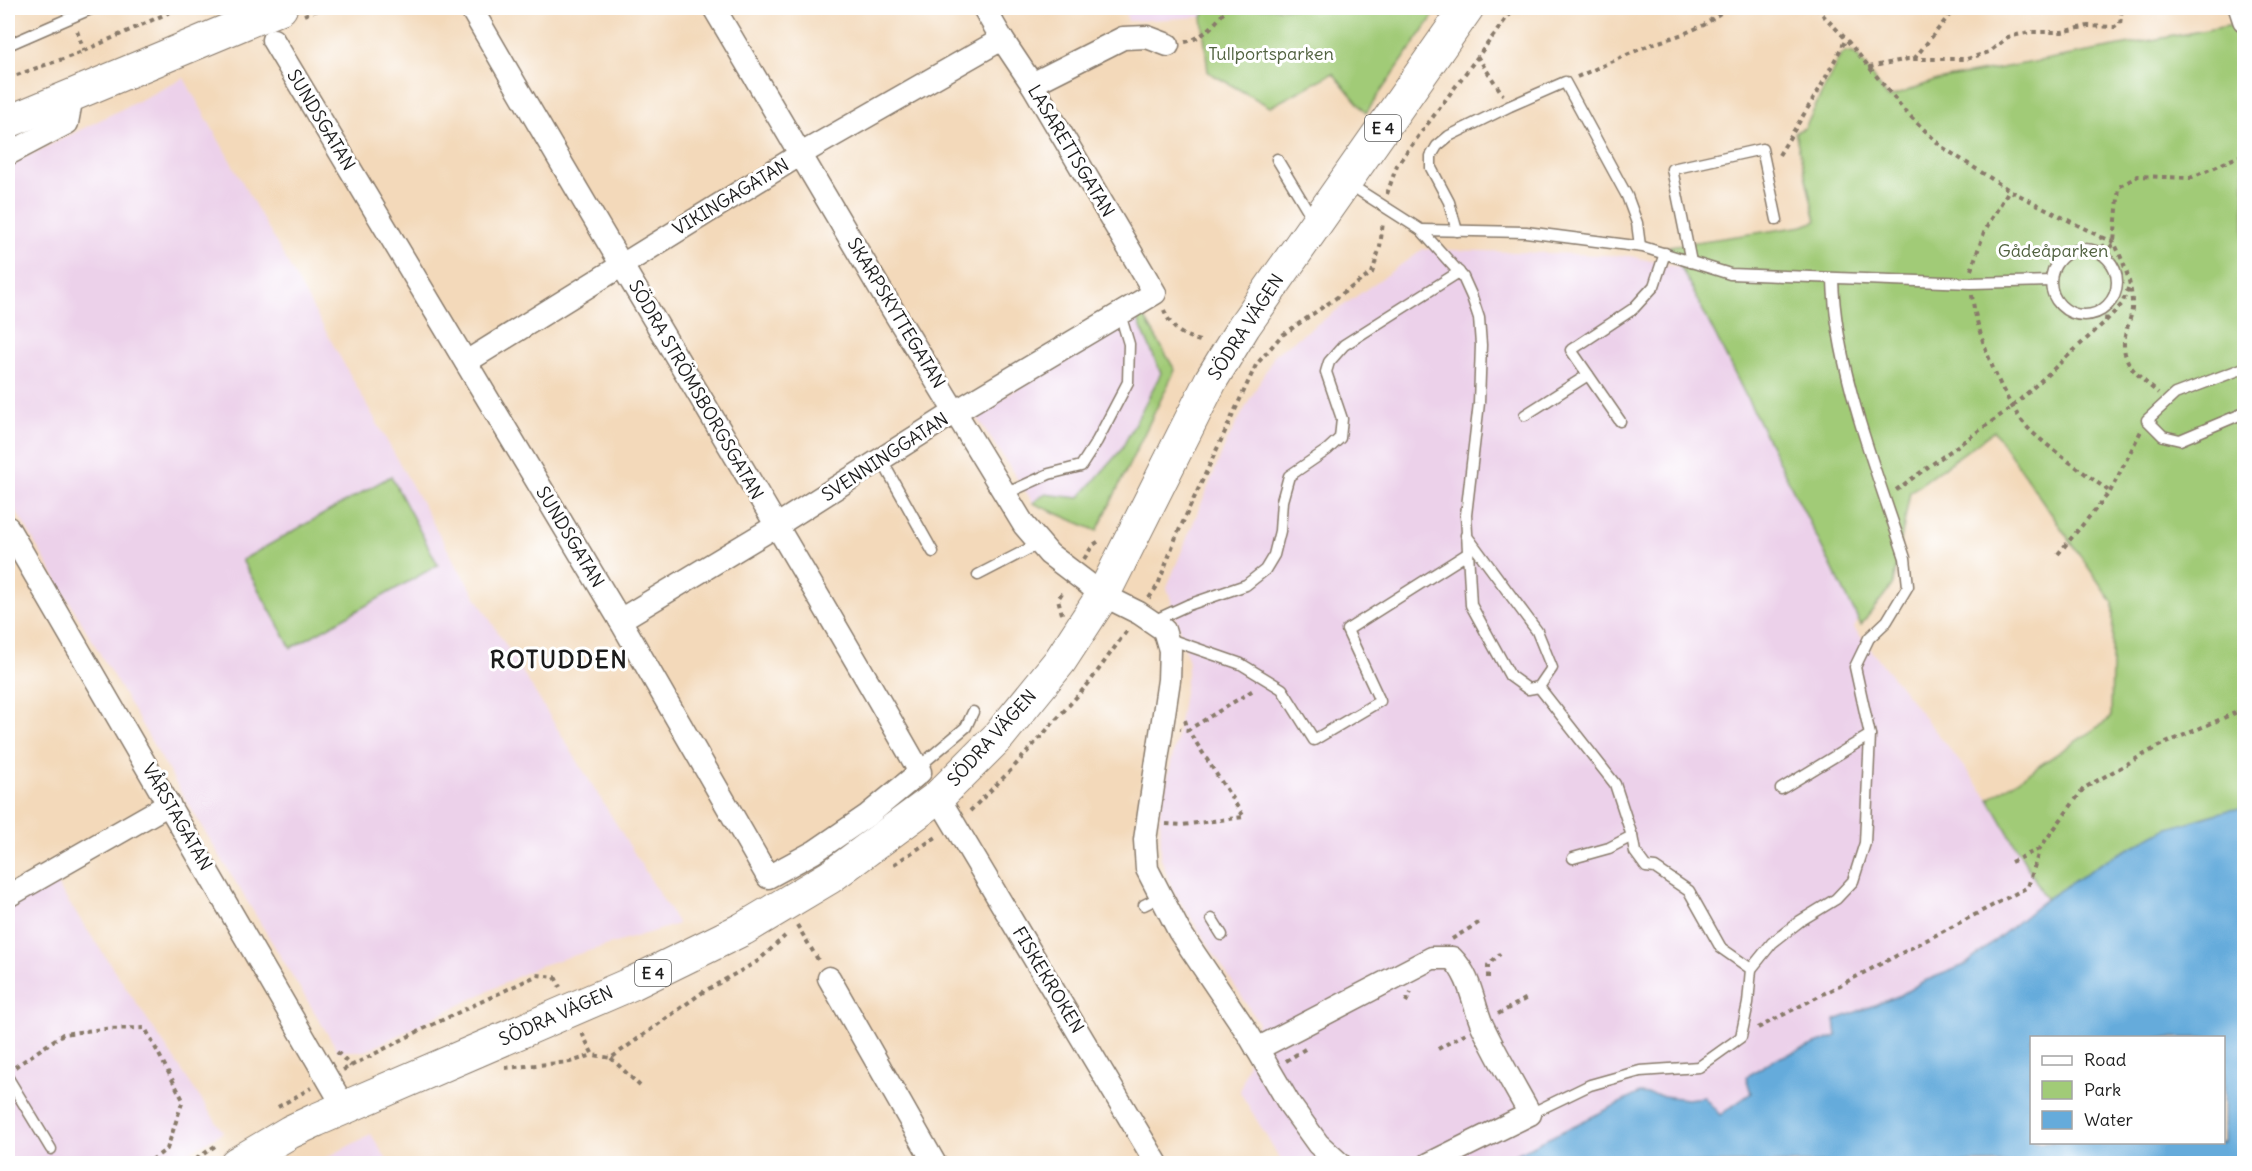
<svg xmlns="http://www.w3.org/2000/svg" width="2252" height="1171" font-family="Delius,sans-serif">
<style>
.built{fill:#ecd1ea}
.green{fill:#a1cb77;stroke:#5e744a;stroke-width:1.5}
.water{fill:#65abdb;stroke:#40647c;stroke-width:1.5;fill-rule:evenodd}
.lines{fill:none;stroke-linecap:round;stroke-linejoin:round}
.lane-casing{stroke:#887a6b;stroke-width:13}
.street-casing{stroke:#887a6b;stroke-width:25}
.secondary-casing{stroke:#887a6b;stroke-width:34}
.highway-casing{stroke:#887a6b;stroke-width:35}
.path{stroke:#887a6b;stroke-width:4;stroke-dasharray:4.5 4.5;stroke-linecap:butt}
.lane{stroke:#fff;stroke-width:10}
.street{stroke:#fff;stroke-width:22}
.secondary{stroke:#fff;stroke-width:32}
.highway{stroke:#fff;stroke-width:33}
.labels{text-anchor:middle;stroke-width:6;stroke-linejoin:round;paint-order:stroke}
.shield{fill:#fff;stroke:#606060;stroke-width:1.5}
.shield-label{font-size:16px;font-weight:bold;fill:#1c1c1c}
.park-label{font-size:18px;fill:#516240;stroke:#fff}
.street-label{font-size:18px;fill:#1c1c1c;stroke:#fff}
.district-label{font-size:24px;font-weight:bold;letter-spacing:1.5px;fill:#1c1c1c;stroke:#fff}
</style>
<rect width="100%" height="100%" fill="#fff"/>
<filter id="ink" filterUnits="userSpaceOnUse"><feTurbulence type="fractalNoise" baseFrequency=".0167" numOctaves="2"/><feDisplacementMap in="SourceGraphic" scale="12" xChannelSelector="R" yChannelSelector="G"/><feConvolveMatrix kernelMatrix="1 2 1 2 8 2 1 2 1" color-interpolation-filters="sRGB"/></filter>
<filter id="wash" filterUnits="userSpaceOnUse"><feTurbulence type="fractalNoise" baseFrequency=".008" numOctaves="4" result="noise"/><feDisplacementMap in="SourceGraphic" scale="24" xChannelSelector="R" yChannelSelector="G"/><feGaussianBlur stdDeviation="1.35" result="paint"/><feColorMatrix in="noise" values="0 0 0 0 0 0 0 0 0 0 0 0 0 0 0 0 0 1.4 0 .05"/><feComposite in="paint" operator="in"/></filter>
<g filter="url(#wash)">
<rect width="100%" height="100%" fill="#f3d9ba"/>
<g class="built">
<polygon points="1125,8 1207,8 1202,17 1128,21"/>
<polygon points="184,78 457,566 678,924 539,966 366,1051 338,1051 184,797 8,497 8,166"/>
<polygon points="1423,249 1630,256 1812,299 1891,556 1854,628 1989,799 2046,899 1965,965 1922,982 1901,995 1835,1020 1837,1036 1773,1060 1747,1076 1751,1093 1720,1115 1704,1097 1687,1099 1640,1093 1498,1163 1283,1164 1240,1092 1258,1022 1172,889 1161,858 1160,809 1176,742 1189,662 1167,587 1227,441 1275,354"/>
<polygon points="1143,315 1175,370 1097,531 1033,503 975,414"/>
<polygon points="53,879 223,1132 172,1163 8,1163 8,905"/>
<polygon points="371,1134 389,1163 317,1163"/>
</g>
<g class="green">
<polygon points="1207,8 1439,8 1366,113 1333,73 1270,107 1208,72 1202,17"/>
<path d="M2244,23V808C2168,820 2110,858 2046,899L1989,799L2111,718L2113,603L1994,431L1910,492L1893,584L1861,625L1687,279L1669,246L1803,226L1816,221L1795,132L1805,128L1839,58L1845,52L1853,53L1858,57L1888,98L1937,80Z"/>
<polygon points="1143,315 1175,370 1097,531 1033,503 1044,494 1079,498 1121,450 1161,373 1137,318"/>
<polygon points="391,476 438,565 291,648 242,560"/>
</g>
<path class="water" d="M2244,808V1163H1498L1640,1093L1687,1099L1704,1097L1720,1115L1751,1093L1746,1077L1773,1060L1837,1036L1835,1020L1901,995L1922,982L1965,965L2046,899L2108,859L2166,829L2229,810ZM2032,1038H2224V1142H2032Z"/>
</g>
<g filter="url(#ink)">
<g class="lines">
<g class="lane-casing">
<g id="lane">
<polyline points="8,45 93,8"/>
<polyline points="1277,159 1313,219"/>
<polyline points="1349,184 1421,230 1463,277 1472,297 1479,318 1481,345 1479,403 1466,515 1471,605 1510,676 1528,689 1539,687 1552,668 1537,631 1466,535"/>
<polyline points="1421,230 1526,232 1643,247 1730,274 1971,283 2050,281"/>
<polyline points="1457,231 1449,202 1431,168 1431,156 1437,146 1449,136 1510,106 1565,82 1627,196 1637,223 1640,246"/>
<circle cx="2084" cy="282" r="33"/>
<polyline points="1691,262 1672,169 1762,149 1777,220"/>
<polyline points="2244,368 2175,394 2147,420 2163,436 2180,440 2244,413"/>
<polyline points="1525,415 1588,375"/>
<polyline points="1620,421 1571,350 1633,309 1654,286 1665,253"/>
<polyline points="881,459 933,552"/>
<polyline points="1005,494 1049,474 1081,466 1097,441 1128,382 1129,344 1120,314"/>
<polyline points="978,575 1040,543"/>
<polyline points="1153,621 1188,605 1246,585 1265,570 1274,555 1280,531 1282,501 1289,476 1327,450 1340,438 1342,419 1326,372 1329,362 1344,345 1459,272"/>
<polyline points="1169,639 1241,664 1282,689 1314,740 1380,701 1347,630 1467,554"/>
<polyline points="920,772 927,760 966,727 973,712"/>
<polyline points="1781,789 1870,735"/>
<polyline points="1573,858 1609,848 1632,836"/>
<polyline points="1144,905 1160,897"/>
<polyline points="1212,919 1222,935"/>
<path d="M1751,969L1772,943L1800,921L1836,899L1853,881L1865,843L1870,735L1855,667L1869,638L1887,621L1908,586L1905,558C1877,473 1835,368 1833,279"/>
<polyline points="8,1078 51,1149"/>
<polyline points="1530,1114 1590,1085 1640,1071 1699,1067 1741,1037 1748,1003 1751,969 1721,948 1689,891 1655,868 1646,867 1635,852 1632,836 1615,784 1539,687"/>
</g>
</g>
<g class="street-casing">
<g id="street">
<polyline points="714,8 880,289 1024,525 1049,554 1103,595 1139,613 1164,630 1170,650 1169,680 1145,840 1147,869 1179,931 1249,1035 1290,1105 1318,1144 1340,1164"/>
<polyline points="2240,8 2244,20"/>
<path d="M273,40L620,620L768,877L814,852L868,815L920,772C774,515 618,264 471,8"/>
<polyline points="1032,84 1123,38 1147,37 1168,45"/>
<polyline points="8,154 67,123 72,96"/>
<polyline points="466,362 801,154 1002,39"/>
<polyline points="8,528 344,1107"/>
<polyline points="620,620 776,526 955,412 1155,293 1032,84 1002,39 984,8"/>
<polyline points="938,797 1157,1164"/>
<polyline points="8,896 169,804"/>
<polyline points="829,978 935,1164"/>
<path d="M1257,1049L1432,958H1452C1471,977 1472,1001 1482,1025C1496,1055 1514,1085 1530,1114L1429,1164"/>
</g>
</g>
<g class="secondary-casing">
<polyline id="secondary" points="8,122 281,8"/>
</g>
<g class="highway-casing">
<polyline id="highway" points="236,1164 290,1132 316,1120 633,983 743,929 830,877 938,797 999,736 1060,661 1103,595 1211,380 1244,326 1467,8"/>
</g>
<g class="path">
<polyline points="1816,8 1846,39 1905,111 1942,147 2009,190 2101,237 2105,255"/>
<polyline points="304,15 322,8"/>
<polyline points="77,31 84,51"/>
<path d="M1185,42C1204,38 1216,23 1227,8"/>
<polyline points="1477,56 1503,95"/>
<polyline points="1914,59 1955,8"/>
<polyline points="1869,67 1908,59 1967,59 1989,52 2008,37 2030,32 2062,32 2088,26 2115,27 2120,24 2122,8"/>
<polyline points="1577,77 1647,46 1683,34 1704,25 1727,8"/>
<polyline points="8,78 77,54 179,8"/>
<polyline points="1779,155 1820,88 1846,39"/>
<polyline points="1387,194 1397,165 1514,8"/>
<path d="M2102,237L2114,242C2123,261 2132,282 2132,304C2133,315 2127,325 2125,336C2119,363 2140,377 2158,393"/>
<polyline points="2105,255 2114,242 2119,187 2138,176 2190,178 2244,154"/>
<polyline points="1971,270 1985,230 2009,190"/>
<path d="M1972,295C1976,333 2004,407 2033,433C2057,454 2085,473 2110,492"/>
<path d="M1164,310C1173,331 1181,335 1203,342"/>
<polyline points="2106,321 2107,306"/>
<polyline points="1896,490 2012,407 2106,321 2122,304 2129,286"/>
<polyline points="2058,554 2110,492 2141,431"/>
<polyline points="1084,559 1093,545 1101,540"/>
<polyline points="1149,598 1158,585 1176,537 1256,365 1281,336 1372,273 1380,247 1383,222"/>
<polyline points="1062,614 1058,599 1064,590"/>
<polyline points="1185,720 1188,730 1255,689"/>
<polyline points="970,811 1010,771 1089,683 1128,629"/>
<polyline points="1166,824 1182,825 1244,817 1188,730 1180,729"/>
<polyline points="2011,862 2039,849"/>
<polyline points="894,864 938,836"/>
<polyline points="797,925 820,963"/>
<polyline points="1452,939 1480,922"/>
<polyline points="1488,978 1488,965 1500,954"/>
<polyline points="1406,1002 1411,992"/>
<polyline points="1498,1014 1529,997"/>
<polyline points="1758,1028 2028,887 2040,848 2084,788 2159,746 2244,709"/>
<polyline points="582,1033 593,1055 611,1058 703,992 758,961 785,936"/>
<polyline points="1438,1049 1466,1033"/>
<polyline points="337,1052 351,1066"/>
<polyline points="611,1058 640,1086"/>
<polyline points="1286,1061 1305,1049"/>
<polyline points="15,1067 63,1034 102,1029 145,1028 183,1100 167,1149 146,1164"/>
<polyline points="505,1068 570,1062 593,1055"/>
<polyline points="343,1070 419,1031 538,975 555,977 560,987"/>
<polyline points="278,1107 311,1088"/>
<polyline points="189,1164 218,1144"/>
</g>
<use href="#lane" class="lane"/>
<use href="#street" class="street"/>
<use href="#secondary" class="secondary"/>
<use href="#highway" class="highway"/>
</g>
</g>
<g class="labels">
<g class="shield">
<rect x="1365" y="115" width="36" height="26" rx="4.5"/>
<rect x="635" y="960" width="36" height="26" rx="4.5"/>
</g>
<g class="shield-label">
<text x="1383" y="134">E 4</text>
<text x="653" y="979">E 4</text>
</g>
<g class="park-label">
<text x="1271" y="60">Tullportsparken</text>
<text x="2053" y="257">Gådeåparken</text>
</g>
<g class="street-label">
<text transform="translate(321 120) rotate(59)" y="6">SUNDSGATAN</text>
<text transform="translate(1071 151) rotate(59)" y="6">LASARETTSGATAN</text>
<text transform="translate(731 197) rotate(-31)" y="6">VIKINGAGATAN</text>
<text transform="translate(896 313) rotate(59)" y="6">SKARPSKYTTEGATAN</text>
<text transform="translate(1246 327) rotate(-57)" y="6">SÖDRA VÄGEN</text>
<text transform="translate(696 390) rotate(60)" y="6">SÖDRA STRÖMSBORGSGATAN</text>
<text transform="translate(885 457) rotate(-33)" y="6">SVENNINGGATAN</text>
<text transform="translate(570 537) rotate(59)" y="6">SUNDSGATAN</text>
<text transform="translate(992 738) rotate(-48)" y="6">SÖDRA VÄGEN</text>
<text transform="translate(177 817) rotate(60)" y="6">VÅRSTAGATAN</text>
<text transform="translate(1048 980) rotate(59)" y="6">FISKEKROKEN</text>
<text transform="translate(556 1016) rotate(-24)" y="6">SÖDRA VÄGEN</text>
</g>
<g class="district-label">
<text x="559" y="668">ROTUDDEN</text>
</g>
</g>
<rect width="2252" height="1171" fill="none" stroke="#fff" stroke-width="30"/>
<rect x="2030" y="1036" width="195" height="108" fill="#ffffff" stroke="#a4a4a4" stroke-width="1.5"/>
<rect x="2042" y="1056" width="30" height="9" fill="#ffffff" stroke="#a4a4a4" stroke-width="1.5"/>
<text x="2084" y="1066" font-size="18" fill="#1c1c1c">Road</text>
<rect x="2042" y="1081" width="30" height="18" fill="#a1cb77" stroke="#a4a4a4" stroke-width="1.5"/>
<text x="2084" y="1096" font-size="18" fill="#1c1c1c">Park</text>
<rect x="2042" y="1111" width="30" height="18" fill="#65abdb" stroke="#a4a4a4" stroke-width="1.5"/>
<text x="2084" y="1126" font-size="18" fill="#1c1c1c">Water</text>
</svg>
